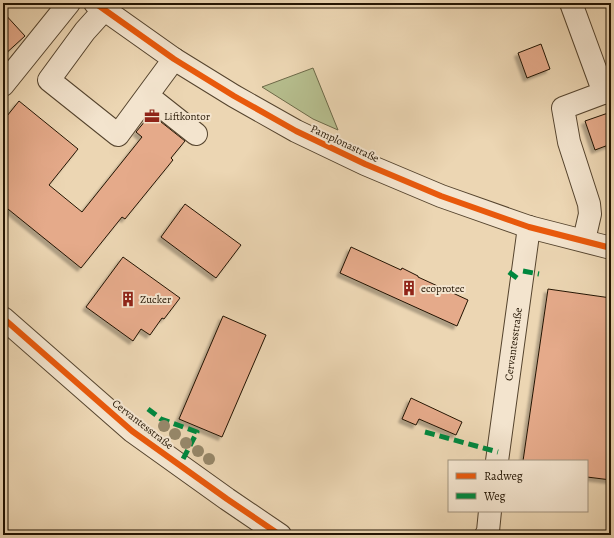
<svg xmlns="http://www.w3.org/2000/svg" width="614" height="538" font-family="Alegreya,serif">
<style>
.green{fill:#b6be8e;stroke:#6c6948}
.building{fill:#e5aa8a;stroke:#231402;filter:url(#shadow)}
.lines{fill:none;stroke-linecap:round;stroke-linejoin:round}
.minor-casing{stroke:#55442e;stroke-width:24}
.minor{stroke:#f3e4ce;stroke-width:22}
.quiet{stroke:#00873e;stroke-width:5;stroke-dasharray:10 5;stroke-linecap:butt}
.cycleway-casing{stroke:#f3e4ce;stroke-width:8}
.cycleway{stroke:#e8590c;stroke-width:6}
.tree{fill:#968769}
.labels{text-anchor:middle;stroke-width:4;stroke-linejoin:round;paint-order:stroke}
.poi-label{font-size:11px;fill:#231402;stroke:#f3e4ce;text-anchor:start}
.street-label{font-size:11px;fill:#231402;stroke:#f3e4ce}
</style>
<defs>
<filter id="shadow"><feDropShadow dx="-3.5" dy="3.5" stdDeviation="1" flood-color="#0004"/></filter>
</defs>
<rect width="100%" height="100%" fill="#ecd6b3"/>
<filter id="stains"><feTurbulence type="fractalNoise" baseFrequency=".005" numOctaves="4"/><feColorMatrix values="0 0 0 0 .2 0 0 0 0 .09 0 0 0 0 .02 0 0 0 .5 -.17"/></filter>
<radialGradient id="worn" r=".72"><stop offset=".6" stop-color="#630" stop-opacity="0"/><stop offset="1" stop-color="#630" stop-opacity=".3"/></radialGradient>
<polygon class="green" points="313,68 338,130 313,119 262,87"/>
<g class="building">
<polygon points="3,12 25,36 3,56"/>
<polygon points="541,44 550,69 527,78 518,53"/>
<polygon points="19,101 78,149 49,185 82,212 142,137 136,132 151,114 185,141 171,158 173,160 125,219 122,217 81,268 3,205 3,121"/>
<polygon points="611,112 611,144 595,150 585,121"/>
<polygon points="185,204 241,245 216,278 161,237"/>
<polygon points="351,247 401,270 402,268 418,276 418,277 468,300 457,326 340,273"/>
<polygon points="123,257 180,298 164,319 162,318 150,335 141,329 133,341 86,307"/>
<polygon points="548,289 611,298 611,480 587,477 587,461 523,461"/>
<polygon points="223,316 266,335 222,437 179,419"/>
<polygon points="411,398 462,422 456,435 419,419 416,425 402,419"/>
</g>
<g class="lines">
<g class="minor-casing">
<g id="minor">
<polyline points="95,3 174,59 234,96 296,131 365,164 441,196 529,227 611,248"/>
<polyline points="571,3 604,93"/>
<polyline points="104,10 85,31 49,80 118,135 174,59"/>
<polyline points="3,85 69,3"/>
<polyline points="148,96 196,134"/>
<polyline points="584,240 590,214 589,204 569,142 563,108 611,90"/>
<polyline points="3,318 132,431 227,499 280,535"/>
<path id="s1" d="M497,461L529,227"/>
<polyline points="486,535 488,531 490,511"/>
</g>
</g>
<use href="#minor" class="minor"/>
<g class="quiet">
<polyline points="523,271 539,274"/>
<polyline points="509,272 521,281"/>
<polyline points="148,409 161,419 197,432 180,465"/>
<polyline points="425,432 498,452"/>
</g>
<g class="cycleway-casing">
<g id="cycleway">
<polyline points="95,3 174,59 234,96 296,131 365,164 441,196 529,227 611,248"/>
<polyline points="3,318 132,431 227,499 280,535"/>
</g>
</g>
<use href="#cycleway" class="cycleway"/>
</g>
<g class="tree">
<circle cx="164" cy="426" r="6"/>
<circle cx="175" cy="434" r="6"/>
<circle cx="186" cy="443" r="6"/>
<circle cx="198" cy="451" r="6"/>
<circle cx="209" cy="459" r="6"/>
</g>
<defs>
<g id="office-bare" transform="scale(1.2)"><path d="M-6-3h4V-5.5h4V-3h4V5H-6ZM-1-4.5V-3h2v-1.5ZM-6 0V1H6V0Z" fill="#8f2418" stroke="#f3e4ce" stroke-width="2.5" paint-order="stroke"/></g>
<g id="building-bare" transform="scale(1.2)"><path d="M-4-6H4V6H1V3H-1V6H-4ZM-2.5-4.3h1.7v1.8h-1.7ZM.8-4.3h1.7v1.8H.8ZM-2.5-1h1.7V.8h-1.7ZM.8-1h1.7V.8H.8Z" fill="#8f2418" stroke="#f3e4ce" stroke-width="2.5" paint-order="stroke"/></g>
</defs>
<g fill-rule="evenodd">
<use href="#office-bare" x="152" y="116"/>
<use href="#building-bare" x="409" y="288"/>
<use href="#building-bare" x="128" y="299"/>
</g>
<g class="labels">
<g class="poi-label">
<text x="164" y="120">Liftkontor</text>
<text x="421" y="292">ecoprotec</text>
<text x="140" y="303">Zucker</text>
</g>
<g class="street-label">
<text transform="translate(345 143) rotate(25)" y="4">Pamplonastraße</text>
<text dy="4" stroke="none"><textPath href="#s1" startOffset="118">Cervantesstraße</textPath></text>
<text transform="translate(143 424) rotate(38)" y="4">Cervantesstraße</text>
</g>
</g>
<rect width="614" height="538" fill="none" stroke="#ecd6b3" stroke-width="16"/>
<rect x="4" y="4" width="606" height="530" fill="none" stroke="#231402" stroke-width="2"/>
<rect x="8" y="8" width="598" height="522" fill="none" stroke="#231402"/>
<rect x="448" y="460" width="140" height="52" fill="#f3e4ce" stroke="#a0917c"/>
<rect x="456" y="473" width="20" height="6" fill="#e8590c" stroke="#a0917c"/>
<text x="484" y="480" font-size="12" fill="#231402">Radweg</text>
<rect x="456" y="493" width="20" height="6" fill="#00873e" stroke="#a0917c"/>
<text x="484" y="500" font-size="12" fill="#231402">Weg</text>
<rect width="100%" height="100%" filter="url(#stains)"/>
<rect width="100%" height="100%" fill="url(#worn)"/>
</svg>
